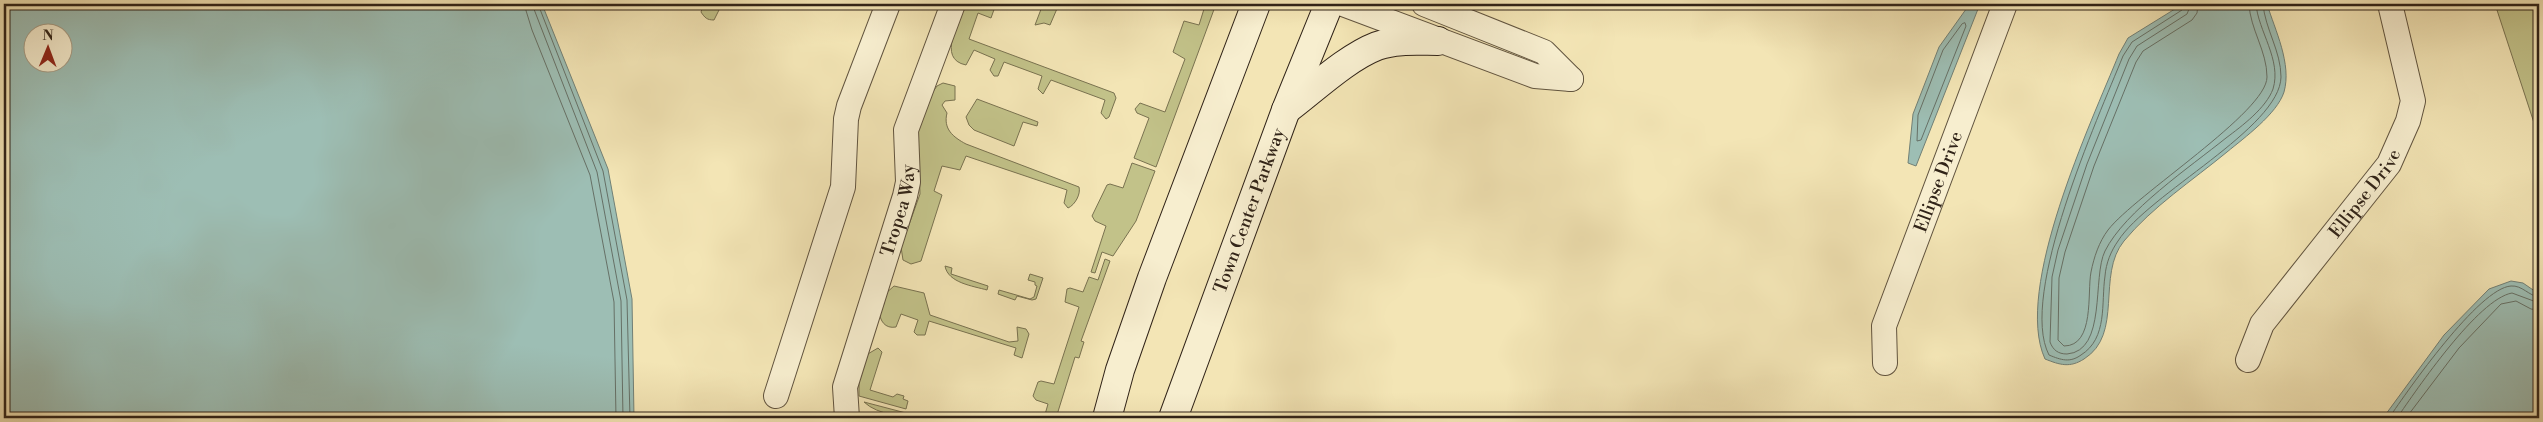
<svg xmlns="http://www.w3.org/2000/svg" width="2543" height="422" font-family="'Libre Bodoni',serif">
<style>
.green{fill:#c2c289;stroke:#797250}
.water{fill:#9dbeb4;stroke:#718076;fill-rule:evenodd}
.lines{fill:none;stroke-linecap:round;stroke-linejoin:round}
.shore{stroke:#667066;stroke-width:1}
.street-casing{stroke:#61543f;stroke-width:26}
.secondary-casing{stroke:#302318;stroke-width:30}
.street{stroke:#f7eecf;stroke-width:24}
.secondary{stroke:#f7eecf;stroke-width:28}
.labels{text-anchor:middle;stroke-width:4.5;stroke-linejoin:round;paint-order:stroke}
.street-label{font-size:18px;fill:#302318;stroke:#f7eecf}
</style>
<rect width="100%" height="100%" fill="#f3e5b5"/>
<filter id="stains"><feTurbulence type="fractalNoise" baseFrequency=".004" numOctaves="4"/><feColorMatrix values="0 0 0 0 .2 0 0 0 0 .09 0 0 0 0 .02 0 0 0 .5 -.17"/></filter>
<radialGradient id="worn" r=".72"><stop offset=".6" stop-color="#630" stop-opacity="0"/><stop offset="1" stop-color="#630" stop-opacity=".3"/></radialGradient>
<g class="green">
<path d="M712,4H722L714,20C707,20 705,18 701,12L702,9Z"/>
<path d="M966,4H996L991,18L978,13L969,39L1114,93L1116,98L1109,117L1106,119L1101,113L1105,100L1051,80L1043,94L1038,89L1042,76L1004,62L998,76H994L990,70L995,59L974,50L966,65C936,59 960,21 966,4Z"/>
<polygon points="1043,4 1059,4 1050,25 1044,23 1035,25"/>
<polygon points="1189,4 1216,4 1156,167 1134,158 1149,118 1137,113 1135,109 1140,103 1165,112 1185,59 1173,52 1184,21 1199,25 1204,9"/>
<polygon points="2495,4 2539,4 2539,138"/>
<path d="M943,83L955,86V100L945,101L942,105L947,113C943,129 953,137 966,144L1079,187C1081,194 1075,205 1068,208L1064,203L1067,190L966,156L960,170L942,166L934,191L942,195L921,261L911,264L903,260L901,247L920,194L918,132L932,93L937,86Z"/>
<polygon points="977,99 1038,122 1037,126 1023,122 1014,146 974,130 969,125 966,117"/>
<polygon points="1132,163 1155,171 1136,221 1113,256 1102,252 1095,273 1091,272 1106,226 1095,221 1092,216 1107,185 1110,184 1123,188"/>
<polygon points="1105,259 1110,261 1081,341 1084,342 1079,358 1075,357 1056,418 1044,418 1048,404 1036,400 1033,396 1038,382 1041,381 1054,384 1079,307 1065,302 1067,289 1070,288 1083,292 1089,277 1098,280"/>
<path d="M945,266L952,268L951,274L988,286L987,290C973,286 948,283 945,266Z"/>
<polygon points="1030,274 1043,278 1036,299 1032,300 1017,296 1015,300 998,294 999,290 1030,299 1034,297 1037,286 1035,285 1035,282 1028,280"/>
<path d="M894,286L924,293L930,315L1009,342L1018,341L1017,327L1026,329L1029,334L1022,358L1014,355L1016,348L929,321L925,335H917L914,332L918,320L901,314L896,327C885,329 880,321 879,311L884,304L885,294Z"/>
<polygon points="878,348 882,352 870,390 893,397 897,394 904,396 903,399 908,401 906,409 859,396 859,381 866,355"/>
<path d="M864,402L925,418C907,418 877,415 864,402Z"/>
</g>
<g class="water">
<path d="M4,4H542L608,169L632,299L634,418H4ZM32,32H62V62H32Z"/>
<path d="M2183,4H2267C2275,30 2292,64 2284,92C2277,114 2244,138 2227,152C2193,180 2152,207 2124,241C2096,275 2124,334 2084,359C2070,368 2060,365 2045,359C2013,289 2091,123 2119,54L2128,38Z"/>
<polygon points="1969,5 1978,9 1916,166 1908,163 1913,114 1939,47"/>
<polygon points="2511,281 2523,283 2539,294 2539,418 2383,418 2444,335 2489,289"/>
</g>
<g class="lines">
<g class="shore">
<polyline points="524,4 532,30 590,175 614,302 616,418"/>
<polyline points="532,4 597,172 621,301 623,418"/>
<polyline points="538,4 603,171 627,300 630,418"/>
<path d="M2184,4L2182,10L2132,42L2123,56C2098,118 2018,295 2049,355C2061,360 2070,363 2081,355C2108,338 2101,303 2105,276C2106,263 2111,251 2118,241C2148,194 2280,128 2281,77C2281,51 2265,29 2263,4"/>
<path d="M2191,4L2187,14L2137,46L2129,59L2087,164L2058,250L2052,277L2050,342C2053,350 2058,354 2067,354C2107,351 2092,277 2105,251C2125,211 2190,167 2226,138C2242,126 2266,108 2273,89C2282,60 2258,31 2256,4"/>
<path d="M2198,4L2197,13L2192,20L2143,51L2136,62L2094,166L2065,252L2059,278L2058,340L2064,346C2095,346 2087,292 2091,272C2094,257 2099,242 2108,230C2135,195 2267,112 2267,77C2267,51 2250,29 2249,4"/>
<polygon points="1965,23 1966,26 1921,140 1917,141 1918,115 1943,50 1962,24"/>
<path d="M2389,418C2408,390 2479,288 2511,286C2522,285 2529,296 2539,297"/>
<path d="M2397,418C2417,389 2478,299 2512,293L2539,303"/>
<polyline points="2406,418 2459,348 2501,304 2516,301 2531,309 2539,310"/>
</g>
<g class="street-casing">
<g id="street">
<polyline points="1343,4 1535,76 1571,79"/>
<polyline points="1424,4 1544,52 1571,79"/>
<path id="s1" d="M2248,360L2262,324L2389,164L2408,121L2413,101L2390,4"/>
<path id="s2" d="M1885,363L1884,326L2005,4"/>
<polyline points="776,396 843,187 846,119 849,106 888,4"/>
<path id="s3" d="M847,418L845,387L905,196L908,182L906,130L953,4"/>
</g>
</g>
<g class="secondary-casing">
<g id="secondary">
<path d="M1286,110C1313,90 1346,58 1377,46C1396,39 1419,41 1438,41"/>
<polyline points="1107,418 1120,370 1152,278 1256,4"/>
<path id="s4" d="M1173,418L1286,110L1329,4"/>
</g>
</g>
<use href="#street" class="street"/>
<use href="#secondary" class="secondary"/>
</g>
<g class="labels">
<g class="street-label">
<text dy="6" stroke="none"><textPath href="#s2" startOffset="191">Ellipse Drive</textPath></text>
<text dy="6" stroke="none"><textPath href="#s1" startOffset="205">Ellipse Drive</textPath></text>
<text dy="6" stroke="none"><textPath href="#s3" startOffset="216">Tropea Way</textPath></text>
<text dy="6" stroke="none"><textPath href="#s4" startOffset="221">Town Center Parkway</textPath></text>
</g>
</g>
<rect width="2543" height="422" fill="none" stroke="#f3e5b5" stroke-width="20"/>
<rect x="5" y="5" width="2533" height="412" fill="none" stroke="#302318" stroke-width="2.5"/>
<rect x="10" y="10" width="2523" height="402" fill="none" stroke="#302318"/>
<g transform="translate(48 48) rotate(1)"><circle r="24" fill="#f7eecf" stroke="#a79d86"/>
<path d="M0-4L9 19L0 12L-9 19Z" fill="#8f2418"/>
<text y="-8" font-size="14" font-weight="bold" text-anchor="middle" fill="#302318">N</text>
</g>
<rect width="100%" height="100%" filter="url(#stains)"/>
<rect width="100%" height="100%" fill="url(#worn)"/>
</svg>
